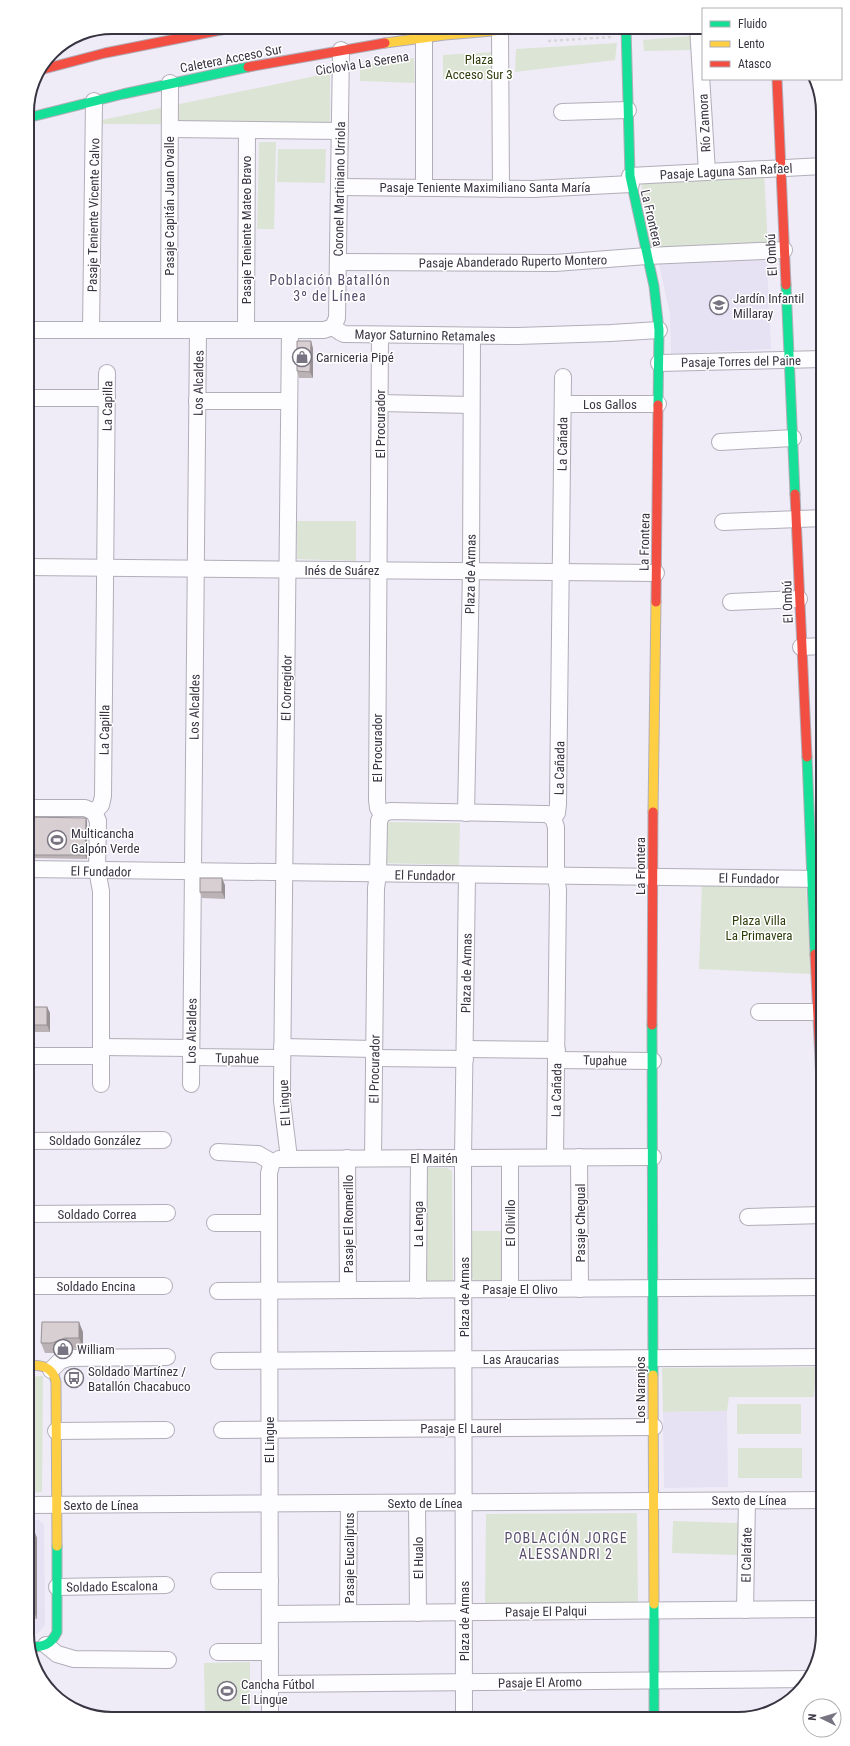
<svg xmlns="http://www.w3.org/2000/svg" width="850" height="1746" font-family="'Roboto Condensed',sans-serif">
<style>
.built{fill:#e7e1f4}
.green{fill:#dce4d5}
.lines{fill:none;stroke-linecap:round;stroke-linejoin:round}
.street-casing{stroke:#b1aeb9;stroke-width:18}
.fast-casing{stroke:#b1aeb9;stroke-width:11}
.slow-casing{stroke:#b1aeb9;stroke-width:11}
.jam-casing{stroke:#b1aeb9;stroke-width:11}
.path{stroke:#d8d7db;stroke-width:2.5;stroke-dasharray:3 3;stroke-linecap:butt}
.street{stroke:#fdfcfe;stroke-width:16}
.fast{stroke:#16e098;stroke-width:9}
.slow{stroke:#ffcf43;stroke-width:9}
.jam{stroke:#f24e42;stroke-width:9}
.wall{fill:#bab2b5}
.shaded-wall{fill:#979194}
.building{fill:#d8cfd3;stroke:#979194}
.labels{text-anchor:middle;stroke-width:3;stroke-linejoin:round;paint-order:stroke}
.street-label{font-size:13px;fill:#393442;stroke:#fff}
.park-label{font-size:13px;fill:#2d3e0c;stroke:#fff}
.poi-label{font-size:13px;fill:#393442;stroke:#fff;text-anchor:start}
.neighbourhood-label{font-size:14px;letter-spacing:1px;fill:#594e6c;stroke:#fff}
.rim{fill:none;stroke:#393442;stroke-width:2}
</style>
<rect width="100%" height="100%" fill="#efecf7"/>
<g class="built">
<polygon points="767,259 771,349 671,354 670,314 659,264"/>
<polygon points="727,1411 728,1487 664,1488 663,1412"/>
<polygon points="27,1520 39,1520 44,1525 45,1625 37,1634 27,1634"/>
</g>
<g class="green">
<polygon points="691,36 693,50 644,51 643,40"/>
<polygon points="617,43 615,60 515,72 516,49"/>
<polygon points="492,52 493,80 443,79 443,55"/>
<polygon points="414,58 415,83 360,81 360,65"/>
<polygon points="330,73 330,125 103,124 102,120"/>
<polygon points="259,142 276,142 274,229 257,229"/>
<polygon points="278,149 326,149 325,183 277,182"/>
<polygon points="764,173 768,246 651,250 641,180"/>
<polygon points="297,521 356,521 356,561 297,559"/>
<polygon points="819,652 823,652 823,700 820,700"/>
<polygon points="385,822 460,823 459,865 384,863"/>
<polygon points="702,883 806,885 811,974 699,969"/>
<polygon points="423,1168 447,1168 452,1171 453,1284 424,1284"/>
<polygon points="472,1231 503,1231 503,1284 477,1284 472,1278"/>
<polygon points="816,1367 814,1397 729,1397 727,1411 663,1412 662,1368"/>
<polygon points="43,1376 42,1492 27,1493 27,1377"/>
<rect x="737" y="1404" width="64" height="30"/>
<rect x="738" y="1448" width="64" height="30"/>
<polygon points="637,1513 638,1603 485,1604 486,1514"/>
<polygon points="673,1521 739,1523 738,1555 672,1553"/>
<polygon points="250,1662 250,1719 205,1719 204,1663"/>
</g>
<g class="lines">
<g class="street-casing">
<g id="street">
<polyline points="698,27 707,172"/>
<polyline points="500,30 501,189"/>
<polyline points="562,112 628,110"/>
<polyline points="170,129 340,131"/>
<polyline points="630,176 823,166"/>
<polyline points="339,187 533,189 631,184"/>
<polyline points="424,188 424,38"/>
<polyline points="338,262 555,263 647,256 784,250"/>
<polyline points="333,327 340,332 344,334 517,336 611,333 659,330"/>
<polyline points="27,330 324,330 333,327 337,318 341,50"/>
<polyline points="91,330 94,101"/>
<polyline points="169,330 170,83"/>
<polyline points="246,330 247,130"/>
<polyline points="380,335 377,800 378,808 382,814"/>
<polyline points="659,363 823,359"/>
<polyline points="27,398 107,398"/>
<polyline points="197,401 289,401"/>
<polyline points="380,403 471,405"/>
<polyline points="563,404 658,404"/>
<polyline points="720,442 793,438"/>
<polyline points="723,522 823,518"/>
<polyline points="27,567 656,573"/>
<polyline points="731,602 799,599"/>
<polyline points="801,647 823,646"/>
<polyline points="27,808 85,808 94,812"/>
<polyline points="94,812 101,805 103,796 107,373"/>
<polyline points="94,812 98,821 97,870 101,891 101,1084"/>
<polyline points="466,813 471,571 472,336"/>
<polyline points="382,814 390,811 543,814 547,814 553,818"/>
<polyline points="553,818 557,813 558,804 563,377"/>
<polyline points="553,818 556,827 556,876 558,890 555,1157"/>
<polyline points="27,869 823,879"/>
<polyline points="759,1012 818,1012"/>
<polyline points="101,1047 191,1048"/>
<polyline points="282,1047 374,1049"/>
<polyline points="465,1049 557,1050"/>
<polyline points="27,1056 101,1056"/>
<polyline points="191,1057 282,1058"/>
<polyline points="374,1058 465,1059"/>
<polyline points="556,1060 653,1061"/>
<polyline points="191,1084 198,330"/>
<polyline points="27,1141 163,1140"/>
<polyline points="218,1152 258,1154 272,1162"/>
<polyline points="579,1157 580,1289"/>
<polyline points="289,1158 282,1101 282,1086 290,330"/>
<polyline points="347,1158 348,1290"/>
<polyline points="373,1158 376,888 378,874 379,821 382,814"/>
<polyline points="279,1159 653,1157"/>
<polyline points="27,1214 167,1213"/>
<polyline points="748,1217 823,1215"/>
<polyline points="215,1223 269,1223"/>
<polyline points="27,1286 164,1286"/>
<polyline points="510,1289 510,1158"/>
<polyline points="418,1290 419,1158"/>
<polyline points="218,1291 823,1287"/>
<polyline points="219,1361 823,1357"/>
<polyline points="51,1370 60,1361 69,1358 167,1357"/>
<polyline points="222,1430 654,1427"/>
<polyline points="56,1431 166,1430"/>
<polyline points="417,1503 418,1613"/>
<polyline points="27,1505 823,1500"/>
<polyline points="219,1581 270,1581"/>
<polyline points="57,1587 166,1585"/>
<polyline points="745,1610 747,1500"/>
<polyline points="348,1613 349,1503"/>
<polyline points="270,1614 823,1609"/>
<polyline points="46,1645 57,1654 74,1659 168,1660"/>
<polyline points="218,1652 270,1652"/>
<polyline points="270,1684 809,1679"/>
<polyline points="270,1719 269,1173 272,1162"/>
<polyline points="464,1719 463,1158 467,875"/>
</g>
</g>
<g class="fast-casing">
<g id="fast">
<polyline points="626,27 630,176 654,286 659,330 658,405"/>
<polyline points="27,118 123,94 248,67"/>
<polyline points="786,285 795,494"/>
<polyline points="807,757 815,954"/>
<polyline points="652,1025 653,1375"/>
<polyline points="654,1604 654,1719"/>
<path d="M30,1647C43,1647 51,1645 57,1632V1546"/>
</g>
</g>
<g class="slow-casing">
<g id="slow">
<polyline points="385,43 445,35 538,27"/>
<polyline points="653,812 656,602"/>
<path d="M27,1365C41,1365 53,1366 56,1382L57,1546"/>
<polyline points="653,1375 654,1604"/>
</g>
</g>
<g class="jam-casing">
<g id="jam">
<polyline points="248,67 385,43"/>
<polyline points="40,70 105,53 236,27"/>
<polyline points="777,79 786,285"/>
<polyline points="795,494 807,757"/>
<polyline points="656,602 658,405"/>
<polyline points="815,954 823,1125"/>
<polyline points="652,1025 653,812"/>
</g>
</g>
<g class="path">
<polyline points="342,27 343,34"/>
<polyline points="644,34 685,32"/>
<polyline points="548,41 611,37"/>
</g>
<use href="#street" class="street"/>
<use href="#fast" class="fast"/>
<use href="#slow" class="slow"/>
<use href="#jam" class="jam"/>
</g>
<g class="wall">
<polygon points="313,348 313,378 299,378 297,371"/>
<polygon points="27,817 87,821 87,859 27,858"/>
<polygon points="225,885 225,899 202,898 200,892"/>
<polygon points="27,1007 47,1007 50,1013 50,1032 27,1032"/>
<polygon points="83,1332 83,1348 69,1349 55,1353 45,1353 41,1343"/>
<polygon points="27,1528 33,1528 37,1538 37,1619 27,1619"/>
</g>
<g class="shaded-wall">
<polygon points="311,341 313,348 313,378 310,372"/>
<polygon points="86,818 87,821 87,859 85,855"/>
<polygon points="222,878 225,885 225,899 222,892"/>
<polygon points="47,1007 50,1013 50,1032 47,1025"/>
<polygon points="79,1322 83,1332 83,1348 79,1338"/>
<polygon points="33,1528 37,1538 37,1619 33,1609"/>
</g>
<g class="building">
<polygon points="297,341 311,341 310,372 297,371"/>
<polygon points="27,817 86,818 85,855 27,855"/>
<rect x="200" y="878" width="22" height="14"/>
<rect x="27" y="1007" width="20" height="18"/>
<polygon points="42,1322 79,1322 79,1338 65,1338 52,1343 41,1343"/>
<rect x="27" y="1528" width="6" height="81"/>
</g>
<defs>
<g id="school-ring" transform="scale(1)"><circle r="9.5" fill="#fff" stroke="#797481" stroke-width="1.5"/><path d="M0-5L7-2L0 1L-7-2ZM-4 1L0 2.5L4 1V4Q0 6-4 4Z" fill="#797481"/></g>
<g id="shop-ring" transform="scale(1)"><circle r="9.5" fill="#fff" stroke="#797481" stroke-width="1.5"/><path d="M-5-2.5h2.3a2.7 3.5 0 0 1 5.4 0H5L5.5 6h-11ZM-1.5-2.5h3a1.5 2.3 0 0 0-3 0Z" fill="#797481"/></g>
<g id="stadium-ring" transform="scale(1)"><circle r="9.5" fill="#fff" stroke="#797481" stroke-width="1.5"/><path d="M0-5a6.5 5 0 1 0 0 10a6.5 5 0 1 0 0-10ZM-3.5-1.8h7v3.6h-7Z" fill="#797481"/></g>
<g id="bus-ring" transform="scale(1)"><circle r="9.5" fill="#fff" stroke="#797481" stroke-width="1.5"/><path d="M-5-6H5V4H4V6H2V4H-2V6H-4V4H-5ZM-3.5-4V0h7V-4ZM-3.5 1.2v1.5H-2V1.2ZM2 1.2v1.5H3.5V1.2Z" fill="#797481"/></g>
</defs>
<g fill-rule="evenodd">
<use href="#school-ring" x="719" y="305"/>
<use href="#shop-ring" x="302" y="357"/>
<use href="#stadium-ring" x="57" y="840"/>
<use href="#shop-ring" x="63" y="1349"/>
<use href="#bus-ring" x="74" y="1378"/>
<use href="#stadium-ring" x="227" y="1691"/>
</g>
<g class="labels">
<g class="street-label">
<text transform="translate(231 58) rotate(-11)" y="5">Caletera Acceso Sur</text>
<text transform="translate(362 63) rotate(-9)" y="5">Ciclovìa La Serena</text>
<text transform="translate(704 123) rotate(-93)" y="5">Río Zamora</text>
<text transform="translate(726 171) rotate(-3)" y="5">Pasaje Laguna San Rafael</text>
<text x="485" y="192">Pasaje Teniente Maximiliano Santa María</text>
<text transform="translate(339 189) rotate(-89)" y="5">Coronel Martiniano Urriola</text>
<text transform="translate(169 206) rotate(-90)" y="5">Pasaje Capitán Juan Ovalle</text>
<text transform="translate(93 215) rotate(-89)" y="5">Pasaje Teniente Vicente Calvo</text>
<text transform="translate(652 218) rotate(77)" y="5">La Frontera</text>
<text transform="translate(246 230) rotate(-90)" y="5">Pasaje Teniente Mateo Bravo</text>
<text transform="translate(771 255) rotate(-93)" y="5">El Ombú</text>
<text transform="translate(513 261) rotate(-1)" y="5">Pasaje Abanderado Ruperto Montero</text>
<text transform="translate(425 335) rotate(1)" y="5">Mayor Saturnino Retamales</text>
<text transform="translate(741 361) rotate(-1)" y="5">Pasaje Torres del Paine</text>
<text transform="translate(198 383) rotate(-89)" y="5">Los Alcaldes</text>
<text x="610" y="409">Los Gallos</text>
<text transform="translate(107 406) rotate(-89)" y="5">La Capilla</text>
<text transform="translate(380 424) rotate(-90)" y="5">El Procurador</text>
<text transform="translate(562 444) rotate(-89)" y="5">La Cañada</text>
<text transform="translate(644 542) rotate(-89)" y="5">La Frontera</text>
<text x="342" y="575">Inés de Suárez</text>
<text transform="translate(470 574) rotate(-89)" y="5">Plaza de Armas</text>
<text transform="translate(787 602) rotate(-92)" y="5">El Ombú</text>
<text transform="translate(286 688) rotate(-89)" y="5">El Corregidor</text>
<text transform="translate(194 707) rotate(-89)" y="5">Los Alcaldes</text>
<text transform="translate(104 730) rotate(-89)" y="5">La Capilla</text>
<text transform="translate(377 748) rotate(-90)" y="5">El Procurador</text>
<text transform="translate(559 768) rotate(-89)" y="5">La Cañada</text>
<text transform="translate(640 866) rotate(-90)" y="5">La Frontera</text>
<text transform="translate(101 871) rotate(1)" y="5">El Fundador</text>
<text transform="translate(425 875) rotate(1)" y="5">El Fundador</text>
<text transform="translate(749 878) rotate(1)" y="5">El Fundador</text>
<text transform="translate(466 973) rotate(-89)" y="5">Plaza de Armas</text>
<text transform="translate(191 1031) rotate(-89)" y="5">Los Alcaldes</text>
<text transform="translate(237 1058) rotate(1)" y="5">Tupahue</text>
<text transform="translate(605 1060) rotate(1)" y="5">Tupahue</text>
<text transform="translate(374 1069) rotate(-89)" y="5">El Procurador</text>
<text transform="translate(556 1090) rotate(-89)" y="5">La Cañada</text>
<text transform="translate(284 1103) rotate(-93)" y="5">El Lingue</text>
<text x="95" y="1145">Soldado González</text>
<text x="434" y="1163">El Maitén</text>
<text x="97" y="1219">Soldado Correa</text>
<text transform="translate(510 1223) rotate(-90)" y="5">El Olivillo</text>
<text transform="translate(580 1223) rotate(-90)" y="5">Pasaje Chegual</text>
<text transform="translate(348 1224) rotate(-90)" y="5">Pasaje El Romerillo</text>
<text transform="translate(418 1224) rotate(-90)" y="5">La Lenga</text>
<text x="96" y="1291">Soldado Encina</text>
<text x="520" y="1294">Pasaje El Olivo</text>
<text transform="translate(464 1297) rotate(-90)" y="5">Plaza de Armas</text>
<text x="521" y="1364">Las Araucarias</text>
<text transform="translate(640 1390) rotate(-90)" y="5">Los Naranjos</text>
<text x="461" y="1433">Pasaje El Laurel</text>
<text transform="translate(269 1440) rotate(-90)" y="5">El Lingue</text>
<text x="749" y="1505">Sexto de Línea</text>
<text x="425" y="1508">Sexto de Línea</text>
<text x="101" y="1510">Sexto de Línea</text>
<text transform="translate(746 1555) rotate(-89)" y="5">El Calafate</text>
<text transform="translate(349 1558) rotate(-90)" y="5">Pasaje Eucaliptus</text>
<text transform="translate(418 1558) rotate(-90)" y="5">El Hualo</text>
<text transform="translate(112 1586) rotate(-1)" y="5">Soldado Escalona</text>
<text transform="translate(546 1611) rotate(-1)" y="5">Pasaje El Palqui</text>
<text transform="translate(464 1621) rotate(-90)" y="5">Plaza de Armas</text>
<text transform="translate(540 1682) rotate(-1)" y="5">Pasaje El Aromo</text>
</g>
<g class="park-label">
<text x="479" y="64">Plaza<tspan x="479" dy="15">Acceso Sur 3</tspan></text>
<text x="759" y="925">Plaza Villa<tspan x="759" dy="15">La Primavera</tspan></text>
</g>
<g class="poi-label">
<text x="733" y="303">Jardín Infantil<tspan x="733" dy="15">Millaray</tspan></text>
<text x="316" y="362">Carniceria Pipé</text>
<text x="71" y="838">Multicancha<tspan x="71" dy="15">Galpón Verde</tspan></text>
<text x="77" y="1354">William</text>
<text x="88" y="1376">Soldado Martínez /<tspan x="88" dy="15">Batallón Chacabuco</tspan></text>
<text x="241" y="1689">Cancha Fútbol<tspan x="241" dy="15">El Lingue</tspan></text>
</g>
<g class="neighbourhood-label">
<text x="330" y="285">Población Batallón<tspan x="330" dy="16">3º de Línea</tspan></text>
<text x="566" y="1543">POBLACIÓN JORGE<tspan x="566" dy="16">ALESSANDRI 2</tspan></text>
</g>
</g>
<path d="M0 0H850V1746H0ZM112 34H738A78 78 0 0 1 816 112V1634A78 78 0 0 1 738 1712H112A78 78 0 0 1 34 1634V112A78 78 0 0 1 112 34Z" fill="#fff" fill-rule="evenodd"/>
<path class="rim" d="M112 34H738A78 78 0 0 1 816 112V1634A78 78 0 0 1 738 1712H112A78 78 0 0 1 34 1634V112A78 78 0 0 1 112 34Z"/>
<rect x="702" y="8" width="140" height="72" fill="#ffffff" stroke="#b0aeb3"/>
<rect x="710" y="21" width="20" height="6" fill="#16e098" stroke="#b0aeb3"/>
<text x="738" y="28" font-size="12" fill="#393442">Fluido</text>
<rect x="710" y="41" width="20" height="6" fill="#ffcf43" stroke="#b0aeb3"/>
<text x="738" y="48" font-size="12" fill="#393442">Lento</text>
<rect x="710" y="61" width="20" height="6" fill="#f24e42" stroke="#b0aeb3"/>
<text x="738" y="68" font-size="12" fill="#393442">Atasco</text>
<g transform="translate(822 1718) rotate(275)"><circle r="19" fill="#ffffff" stroke="#b0aeb3"/>
<path d="M0-3L7 15L0 10L-7 15Z" fill="#797481"/>
<text y="-6" font-size="11" font-weight="bold" text-anchor="middle" fill="#393442">N</text>
</g>
</svg>
